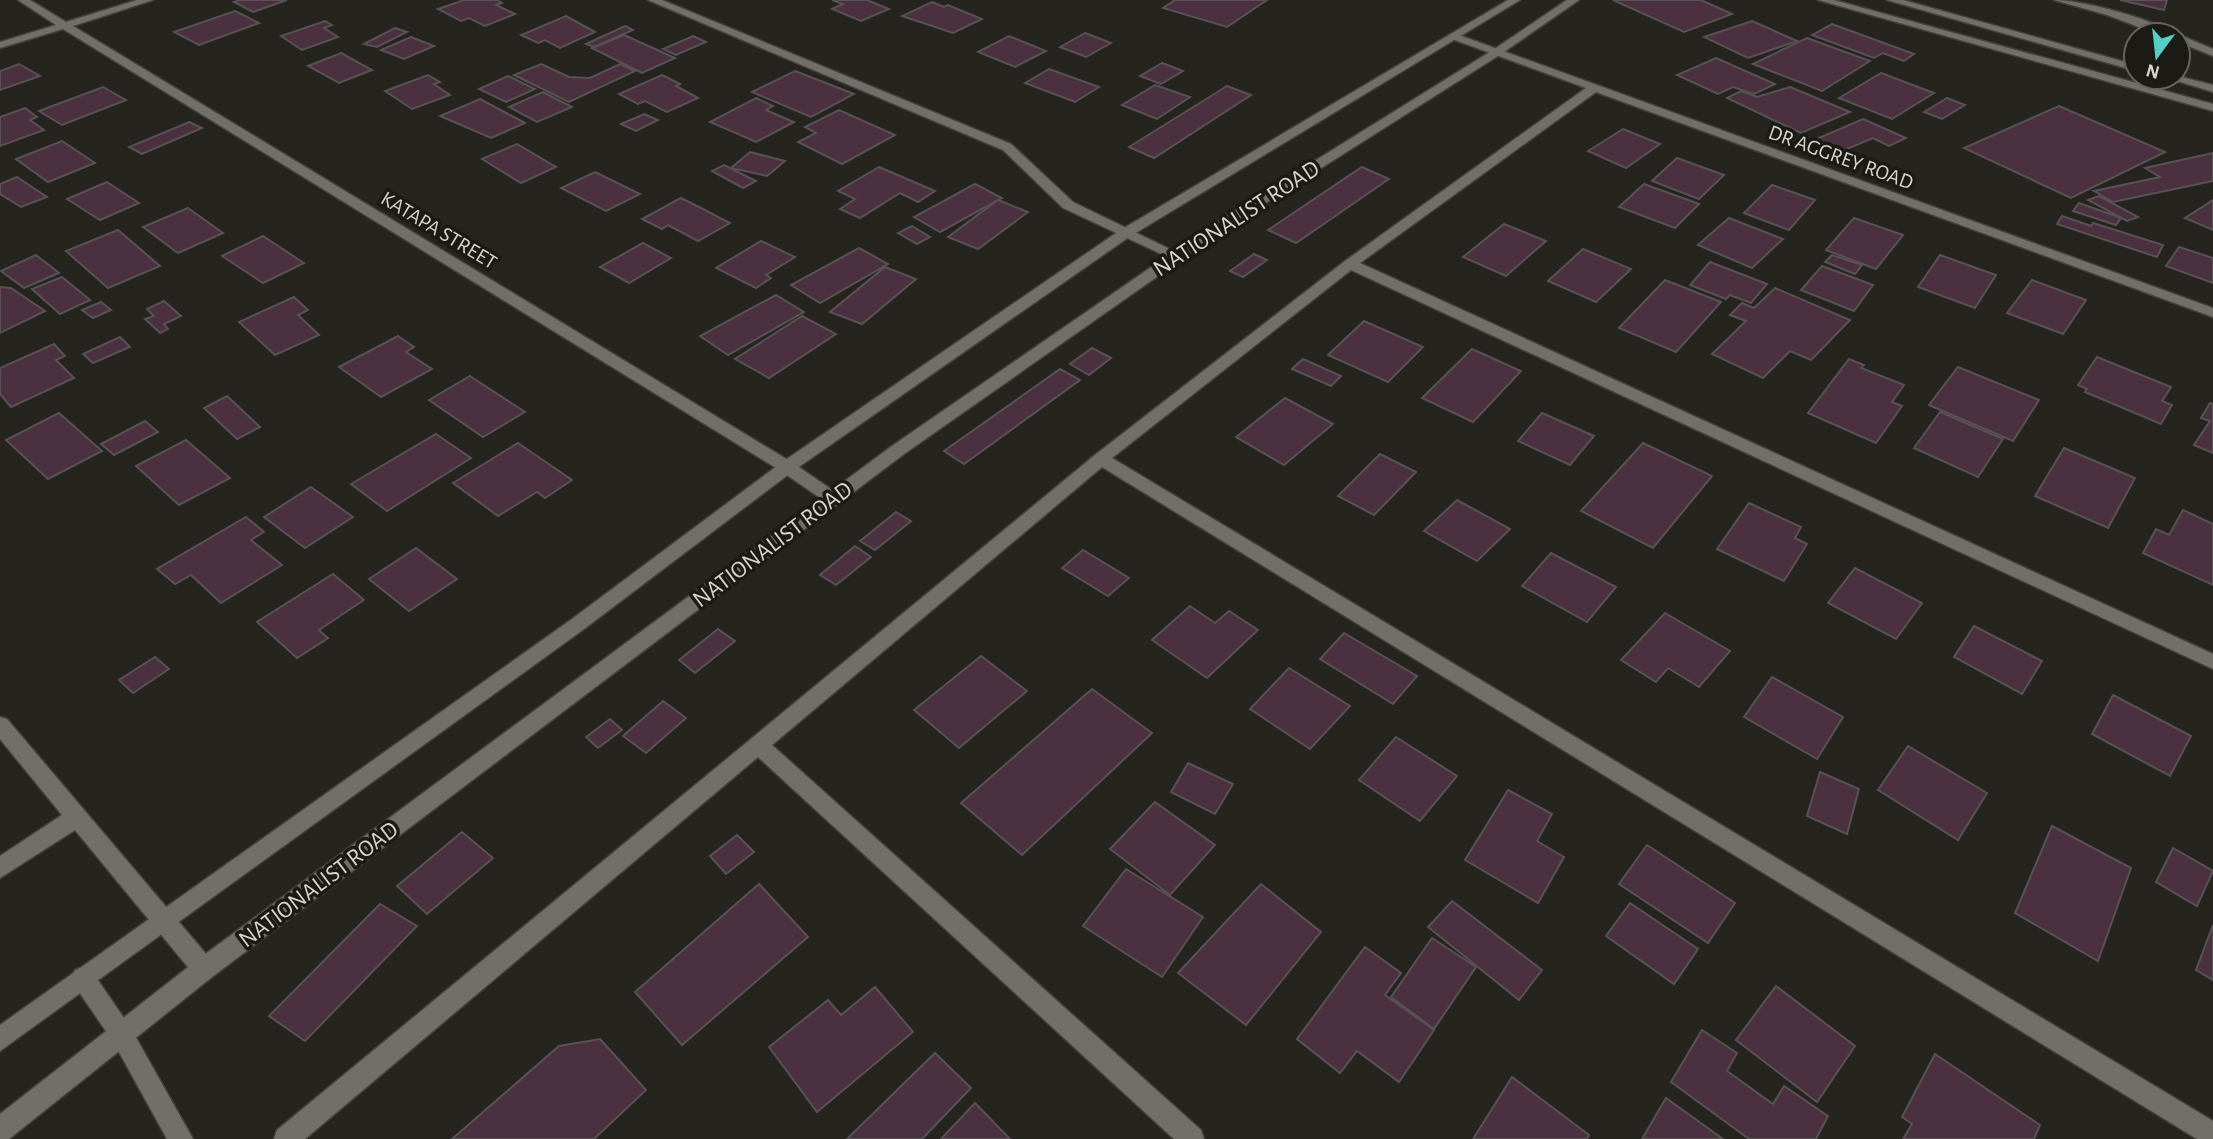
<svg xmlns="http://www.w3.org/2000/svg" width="2213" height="1139" font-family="'Alegreya Sans',sans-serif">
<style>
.building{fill:#4b303f;stroke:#585255;stroke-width:2}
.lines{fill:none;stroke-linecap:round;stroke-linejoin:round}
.lane-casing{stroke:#42413c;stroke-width:3}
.street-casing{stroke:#42413c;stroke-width:3}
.secondary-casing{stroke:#42413c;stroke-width:3}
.lane{fill:#716f69;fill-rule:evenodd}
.street{fill:#716f69;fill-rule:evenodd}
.secondary{fill:#716f69;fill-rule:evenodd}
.labels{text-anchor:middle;stroke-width:7;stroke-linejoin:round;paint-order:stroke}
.far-street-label{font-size:21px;fill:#d5d4d0;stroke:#1c1a15}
.street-label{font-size:24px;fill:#d5d4d0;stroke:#1c1a15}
</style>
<rect width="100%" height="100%" fill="#25241e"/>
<g class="building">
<polygon points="240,0 287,0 253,12 234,2"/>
<polygon points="464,0 497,0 502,3 496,5 515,14 485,26 469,18 461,21 438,9"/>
<polygon points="832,0 867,0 889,9 861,21 832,9 843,4"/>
<polygon points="1175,0 1267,0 1227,27 1163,8"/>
<polygon points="1613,0 1701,0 1732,14 1684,32"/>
<polygon points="2120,0 2167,0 2164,10"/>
<polygon points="932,2 944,7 948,5 982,19 953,33 902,16"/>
<polygon points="235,11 259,23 199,45 174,32"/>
<polygon points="566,16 595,32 560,48 545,40 538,43 521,35"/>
<polygon points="325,21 332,25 324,28 338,37 302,50 281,36"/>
<polygon points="1752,21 1797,41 1748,58 1704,37"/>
<polygon points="1832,24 1914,54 1904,61 1883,53 1874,58 1812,35"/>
<polygon points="625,26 633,30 594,47 586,44"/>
<polygon points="395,28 407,32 377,47 364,44"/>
<polygon points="1085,33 1111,43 1086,57 1060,47"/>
<polygon points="624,35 675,58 642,73 592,48"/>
<polygon points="693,36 706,42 676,55 663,49"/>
<polygon points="1009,36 1046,51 1015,67 978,52"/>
<polygon points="411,37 434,46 404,59 381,50"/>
<polygon points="1807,38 1870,61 1822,91 1753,64"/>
<polygon points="341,53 372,70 339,83 308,66"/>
<polygon points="1716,58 1775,84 1754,94 1733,87 1718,94 1677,75"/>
<polygon points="1162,63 1183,71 1161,84 1140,76"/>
<polygon points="19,64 40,76 0,90 0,71"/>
<polygon points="541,64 569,77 590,78 620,64 635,71 569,102 514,75"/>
<polygon points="1049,69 1099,87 1075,102 1025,83"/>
<polygon points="795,71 854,94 811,117 752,92"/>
<polygon points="1881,73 1934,93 1892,119 1839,98"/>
<polygon points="428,75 440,82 434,84 450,95 412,109 385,91"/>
<polygon points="662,75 680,84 676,86 698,98 667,112 645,101 638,104 619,94"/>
<polygon points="508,76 535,89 506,102 479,89"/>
<polygon points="1155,85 1190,97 1157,119 1122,105"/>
<polygon points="1227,86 1251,95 1154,158 1129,147"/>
<polygon points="103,87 126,100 62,125 39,111"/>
<polygon points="1790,87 1850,112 1801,133 1727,98 1741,91 1757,97"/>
<polygon points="543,92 572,107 537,122 509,107"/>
<polygon points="756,98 773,106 766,110 794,122 756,142 710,122"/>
<polygon points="1947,98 1965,105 1942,119 1924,112"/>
<polygon points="480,99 525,123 491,138 440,116"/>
<polygon points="2059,106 2165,152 2071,198 1964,148"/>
<polygon points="25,108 37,117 30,120 44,130 0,146 0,117"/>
<polygon points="839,110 895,135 842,164 798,142 816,133 805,127"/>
<polygon points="644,114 658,120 636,131 621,124"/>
<polygon points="1863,119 1906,138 1889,146 1873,138 1840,152 1814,140"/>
<polygon points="189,122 202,128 142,154 129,147"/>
<polygon points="1623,129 1660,144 1626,168 1588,151"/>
<polygon points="62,141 95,163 48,182 16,159"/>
<polygon points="517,144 556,167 521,183 482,159"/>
<polygon points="750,152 785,161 767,176 731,168"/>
<polygon points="2213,153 2213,181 2113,202 2094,191 2160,177 2145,168"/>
<polygon points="1677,158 1724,175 1699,199 1652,181"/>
<polygon points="724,165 756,181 743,188 712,171"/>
<polygon points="879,167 935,191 918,202 900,193 860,218 840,209 855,199 838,191"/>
<polygon points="1362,167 1389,179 1296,243 1268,230"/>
<polygon points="595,172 640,194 606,211 561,188"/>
<polygon points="17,177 47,197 21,207 0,194 0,184"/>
<polygon points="107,182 139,203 100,220 67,199"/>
<polygon points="975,184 1002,198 940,232 914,217"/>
<polygon points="1644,184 1699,204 1675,228 1619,207"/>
<polygon points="1772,185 1815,200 1789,230 1744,213"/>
<polygon points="2099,196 2138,217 2127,221 2088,200"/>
<polygon points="681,198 701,208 730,223 698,241 668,225 662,229 642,219"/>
<polygon points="998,200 1028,212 978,249 948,237"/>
<polygon points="2213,200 2213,230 2185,218"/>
<polygon points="2079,203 2121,218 2116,225 2073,211"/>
<polygon points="188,208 223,233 178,253 143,227"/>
<polygon points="2062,216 2091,226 2093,223 2163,245 2157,257 2057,224"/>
<polygon points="1729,218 1783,239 1752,268 1698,245"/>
<polygon points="1854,218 1903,235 1876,269 1826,250"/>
<polygon points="1504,224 1546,241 1506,276 1463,257"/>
<polygon points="912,226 930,237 917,244 898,233"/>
<polygon points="118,230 160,266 108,288 66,251"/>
<polygon points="263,236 304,263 263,283 222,256"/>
<polygon points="761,241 795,257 766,275 771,278 756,288 716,268"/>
<polygon points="643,243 671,258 629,283 600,267"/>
<polygon points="2179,247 2213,258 2213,283 2166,266"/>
<polygon points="859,248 888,264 820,303 791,285"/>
<polygon points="1583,249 1631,269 1596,302 1548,281"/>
<polygon points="1254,254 1267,260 1243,277 1230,271"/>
<polygon points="36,255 59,273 24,288 1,271"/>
<polygon points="1832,255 1862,265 1855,274 1825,262"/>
<polygon points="1940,255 1996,275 1975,308 1918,287"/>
<polygon points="1710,262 1767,284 1751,303 1730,295 1726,299 1690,285"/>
<polygon points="1822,266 1852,277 1873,285 1854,311 1801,290"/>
<polygon points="885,267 916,279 862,324 830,312"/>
<polygon points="62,277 90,300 60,314 32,289"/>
<polygon points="1665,280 1721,302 1676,352 1619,328"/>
<polygon points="2032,280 2086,300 2063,334 2007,313"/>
<polygon points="0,287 11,288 45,311 0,333"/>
<polygon points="1775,288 1850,320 1811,360 1790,351 1763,378 1712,354 1746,321 1730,315 1742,303 1754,308"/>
<polygon points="776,295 804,312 728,355 700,336"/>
<polygon points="294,297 308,310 298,315 319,335 275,355 239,322"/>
<polygon points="164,301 181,316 164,324 168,329 160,333 145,319 154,316 147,309"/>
<polygon points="101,302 111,310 93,318 82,310"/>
<polygon points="802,316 836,334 769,378 735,359"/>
<polygon points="1364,321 1423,347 1388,382 1328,355"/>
<polygon points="398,336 414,347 406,352 432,369 381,397 339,367"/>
<polygon points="120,337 130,347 93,363 83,354"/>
<polygon points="54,344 65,356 56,360 74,378 11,407 0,394 0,368"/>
<polygon points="1092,348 1111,358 1089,375 1070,364"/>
<polygon points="1472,349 1521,371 1473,422 1422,398"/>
<polygon points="2097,357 2171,387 2162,401 2172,405 2161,424 2085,392 2087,389 2078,385"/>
<polygon points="1303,359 1341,376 1331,386 1292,369"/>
<polygon points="1849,359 1864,365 1861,368 1904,385 1892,402 1902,406 1876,443 1808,413"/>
<polygon points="1958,367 2039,400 2013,441 1929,405"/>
<polygon points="1060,369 1080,380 964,464 944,451"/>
<polygon points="470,376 525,412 483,437 429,400"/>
<polygon points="227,396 260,427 237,439 204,408"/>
<polygon points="1285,398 1333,424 1284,465 1236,437"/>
<polygon points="2210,403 2213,404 2213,453 2194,445 2210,421 2201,418"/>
<polygon points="1940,412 2003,439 1978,477 1914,448"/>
<polygon points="59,413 102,451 48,479 6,440"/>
<polygon points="1542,413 1594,436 1570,465 1518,441"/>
<polygon points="145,421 158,432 114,455 101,444"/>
<polygon points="436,434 471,458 387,511 351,484"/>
<polygon points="186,440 230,478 179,505 136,466"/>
<polygon points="518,443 572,480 545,498 537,492 498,516 453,483"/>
<polygon points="1643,443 1712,476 1653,548 1581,511"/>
<polygon points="2064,448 2135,478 2108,528 2035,496"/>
<polygon points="1380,454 1416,472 1374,515 1338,496"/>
<polygon points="311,487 353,517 305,548 264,517"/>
<polygon points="1457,500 1510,529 1477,561 1424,531"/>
<polygon points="1749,503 1801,527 1795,538 1807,544 1784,581 1717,549"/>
<polygon points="2183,510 2213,524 2213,585 2143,553 2156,529 2169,535"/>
<polygon points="896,512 911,521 875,550 860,541"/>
<polygon points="246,517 264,532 251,540 282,565 221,603 191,575 175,584 157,569"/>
<polygon points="855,546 871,557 836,585 820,575"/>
<polygon points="416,548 457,579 409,611 369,579"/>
<polygon points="1083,550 1129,578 1108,596 1062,568"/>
<polygon points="1551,553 1616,587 1587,622 1522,586"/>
<polygon points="1855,568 1922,603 1896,639 1828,603"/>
<polygon points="333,574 364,600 319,630 328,638 297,658 257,622"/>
<polygon points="1190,606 1215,623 1229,611 1258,630 1207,678 1152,640"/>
<polygon points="1665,613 1730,651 1699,687 1668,668 1656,682 1621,660"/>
<polygon points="1974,626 2042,661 2022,694 1954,657"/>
<polygon points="718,629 735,641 695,673 679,660"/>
<polygon points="1344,633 1417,676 1393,704 1320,659"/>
<polygon points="981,656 1027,691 959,748 914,710"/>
<polygon points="155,657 169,669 133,693 119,680"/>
<polygon points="1289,668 1350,706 1310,749 1250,709"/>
<polygon points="1772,677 1843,717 1817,759 1744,717"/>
<polygon points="1092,689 1152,733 1022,855 961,803"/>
<polygon points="2113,695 2191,736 2170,776 2092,734"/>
<polygon points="663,701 686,718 646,753 623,736"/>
<polygon points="610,719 622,730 598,748 586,737"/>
<polygon points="1396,737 1457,776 1420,821 1359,780"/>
<polygon points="1908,746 1987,793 1958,840 1878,790"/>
<polygon points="1188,763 1233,784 1215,814 1171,792"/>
<polygon points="1820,772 1859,789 1847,834 1807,816"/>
<polygon points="1508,790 1552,814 1537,841 1564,857 1538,903 1465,860"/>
<polygon points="1155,802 1215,845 1170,895 1110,849"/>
<polygon points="2052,826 2131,868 2098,961 2015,913"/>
<polygon points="462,832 493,858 427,914 397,886"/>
<polygon points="737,835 754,852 726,874 710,856"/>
<polygon points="1647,845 1735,903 1708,943 1619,884"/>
<polygon points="2173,848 2213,871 2197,906 2156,882"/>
<polygon points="1126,869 1203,917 1162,977 1083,926"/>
<polygon points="759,884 808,937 682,1045 635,992"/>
<polygon points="1261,884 1321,932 1246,1025 1178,973"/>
<polygon points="1452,901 1542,970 1519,1000 1428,927"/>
<polygon points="1630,903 1698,949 1674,984 1606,936"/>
<polygon points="380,904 417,926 305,1041 269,1016"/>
<polygon points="2213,925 2213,980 2196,970"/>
<polygon points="1432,938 1476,967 1434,1029 1391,997"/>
<polygon points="1365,947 1401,973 1385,995 1434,1030 1399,1082 1357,1051 1340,1073 1297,1039"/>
<polygon points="1776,986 1855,1046 1817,1102 1736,1040"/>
<polygon points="875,987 913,1032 817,1112 769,1047 828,1000 841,1015"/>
<polygon points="1702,1030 1737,1053 1727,1071 1773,1104 1784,1086 1828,1116 1816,1139 1749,1139 1671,1082"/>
<polygon points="600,1039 646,1090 594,1139 452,1139 559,1046"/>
<polygon points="935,1053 971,1088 922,1139 847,1139"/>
<polygon points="1935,1054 2040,1125 2034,1139 1903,1139 1912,1124 1902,1117"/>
<polygon points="1512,1077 1589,1135 1587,1139 1473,1139"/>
<polygon points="1666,1098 1723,1139 1642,1139"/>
<polygon points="975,1103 1010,1139 941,1139"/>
</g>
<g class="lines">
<g class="lane-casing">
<g id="lane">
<path d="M2054,0C2081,0 2155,19 2175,35H2160L2107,15Z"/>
<polygon points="2177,35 2182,36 2213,49 2213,56 2178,42"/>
</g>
</g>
<g class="street-casing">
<g id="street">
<polygon points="18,0 30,0 66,22 137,0 153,0 73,26 793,463 838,494 840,498 838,502 826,502 781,471 63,29 0,48 0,42 56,25"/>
<polygon points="648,0 662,0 1011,144 1073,202 1184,256 1182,259 1172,259 1063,208 1003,150"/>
<polygon points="1456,34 2213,308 2213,317 1596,92 1360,263 2213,654 2213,669 1351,270 1112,458 2213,1121 2213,1139 2197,1139 1102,467 772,745 1201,1130 1204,1139 1174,1139 758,757 305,1139 274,1139 277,1130 1095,455 1345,261 1586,88 1452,39 1452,35"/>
<polygon points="0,717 7,719 212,961 215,969 212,977 204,980 196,977 75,830 0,878 0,856 62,815 0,739"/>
<polygon points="83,967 91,970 130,1027 193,1139 167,1139 114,1043 75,986 72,978 75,970"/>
</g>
</g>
<g class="secondary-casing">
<g id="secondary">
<polygon points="1508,0 1520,0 1129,237 793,471 584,629 0,1051 0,1025 572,619 781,463 1119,231"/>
<polygon points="1567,0 1579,0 1501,54 1228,227 904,454 212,977 9,1139 0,1139 0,1114 196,961 892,446 1218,221 1493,50"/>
<polygon points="1818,0 1834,0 2213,104 2213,111"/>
<polygon points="1887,0 1903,0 2136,65 2136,71"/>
<polygon points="2178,76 2213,85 2213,92 2164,77"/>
</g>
</g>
<use href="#lane" class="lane"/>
<use href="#street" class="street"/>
<use href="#secondary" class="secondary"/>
</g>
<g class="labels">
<g class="far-street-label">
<text transform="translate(1841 157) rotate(20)" y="7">DR AGGREY ROAD</text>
<text transform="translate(439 230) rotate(31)" y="7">KATAPA STREET</text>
</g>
<g class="street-label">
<text transform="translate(1236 218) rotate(-33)" y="8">NATIONALIST ROAD</text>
<text transform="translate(772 544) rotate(-37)" y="8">NATIONALIST ROAD</text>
<text transform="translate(318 884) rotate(-37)" y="8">NATIONALIST ROAD</text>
</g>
</g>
<g transform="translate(2157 56) rotate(195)"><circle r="33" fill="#1c1a15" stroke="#666460" stroke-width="2"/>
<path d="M0-5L12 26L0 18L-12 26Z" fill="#56cec4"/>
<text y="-10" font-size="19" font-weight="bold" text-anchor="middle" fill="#d5d4d0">N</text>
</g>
</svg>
